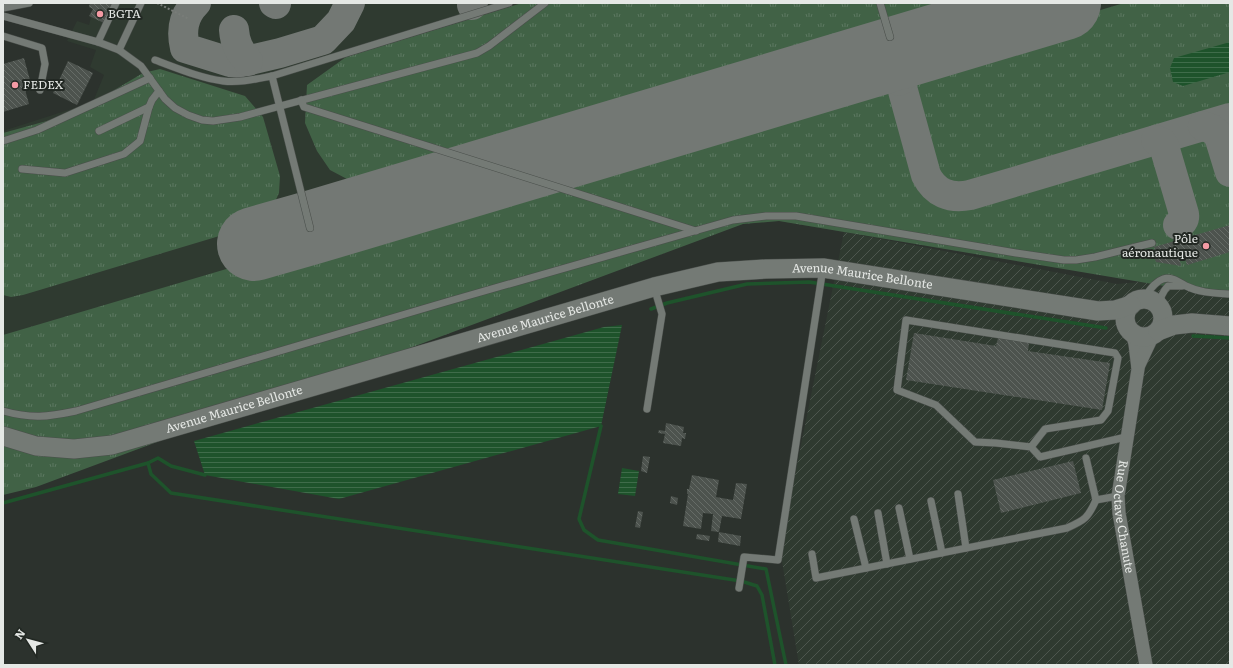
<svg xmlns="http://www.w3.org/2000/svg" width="1233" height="668" font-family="Literata,serif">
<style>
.built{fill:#2f3a30}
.industrial{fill:url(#industrial-furrows)}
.grass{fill:url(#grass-tufts)}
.water{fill:url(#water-rules)}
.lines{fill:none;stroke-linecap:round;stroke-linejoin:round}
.stream{stroke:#1e532b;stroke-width:3.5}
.taxiway{stroke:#737874;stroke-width:30}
.runway{stroke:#737874;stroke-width:74}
.building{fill:url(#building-back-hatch)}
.lane-casing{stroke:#4a4f4b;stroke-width:8}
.street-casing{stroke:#4a4f4b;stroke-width:14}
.secondary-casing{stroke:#4a4f4b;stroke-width:20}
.path{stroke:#797d79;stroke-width:2;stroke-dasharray:2 2;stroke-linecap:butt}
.lane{stroke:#747a75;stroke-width:7}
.street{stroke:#747a75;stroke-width:13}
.secondary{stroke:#747a75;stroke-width:19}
.poi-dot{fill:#f49aa4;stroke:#222823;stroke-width:1.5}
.labels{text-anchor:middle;stroke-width:4;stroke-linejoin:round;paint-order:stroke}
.poi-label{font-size:12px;fill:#e5e8e5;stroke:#222823;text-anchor:start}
.street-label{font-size:12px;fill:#e5e8e5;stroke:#222823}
</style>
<defs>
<pattern id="industrial-furrows" width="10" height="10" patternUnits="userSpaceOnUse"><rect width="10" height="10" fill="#2f3a30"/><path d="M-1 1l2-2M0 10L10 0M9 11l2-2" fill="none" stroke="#4d564e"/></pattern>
<pattern id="grass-tufts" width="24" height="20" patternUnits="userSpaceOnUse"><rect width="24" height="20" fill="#416246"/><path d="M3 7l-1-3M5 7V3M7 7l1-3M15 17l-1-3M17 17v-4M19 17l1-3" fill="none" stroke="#5c7861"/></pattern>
<pattern id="water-rules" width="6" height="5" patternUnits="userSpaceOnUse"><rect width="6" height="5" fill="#1e532b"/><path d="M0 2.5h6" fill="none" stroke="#3f6c4a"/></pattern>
<pattern id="building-back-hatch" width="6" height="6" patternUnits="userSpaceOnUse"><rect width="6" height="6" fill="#4d534e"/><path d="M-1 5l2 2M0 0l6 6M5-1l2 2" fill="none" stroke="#666c67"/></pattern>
</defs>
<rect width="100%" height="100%" fill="#2c322d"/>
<polygon class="built" points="90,3 1230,3 1230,252 844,232 779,221 743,224 3,419 3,131 93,102 104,75 90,67 96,50 67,41 77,21 89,25 91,17 89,16 93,9 89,7"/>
<polygon class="industrial" points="844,232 1117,284 1230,274 1230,665 799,665 780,549"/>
<g class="grass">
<polygon points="522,3 1006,3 452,169 450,166 389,182 360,182 347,179 330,170 317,151 305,123 307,85 346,57"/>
<path d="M1124,3H1230V108L957,188C945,185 937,181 932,169L907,85C909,75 912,71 919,64Z"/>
<polygon points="160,69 245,96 263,117 280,176 279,193 273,206 262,217 246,228 23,295 11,297 3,295 3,133 94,108 111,92 143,73"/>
<path d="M866,80C877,81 883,81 891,89L918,176C930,197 942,204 966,202L1156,148L1230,125V297L779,221L743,224L36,487L3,495V335Z"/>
</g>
<g class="water">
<polygon points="1230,42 1230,72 1183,86 1173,82 1170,68 1174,58"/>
<polygon points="622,325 601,426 339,499 205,475 194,441 604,327"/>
<polygon points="622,468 639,471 635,496 618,494"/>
</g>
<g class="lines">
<g class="stream">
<polyline points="651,309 667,303 747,284 809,282 1106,328"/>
<polyline points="1193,336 1230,338"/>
<polyline points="601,426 579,519 584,530 598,540 766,569 786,665"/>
<polyline points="148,463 158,458 171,466 205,475"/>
<polyline points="3,503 148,463 151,474 171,493 741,581 757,586 762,595 775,665"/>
</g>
<g class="taxiway">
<path d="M196,3C183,16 181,31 185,48L230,62L238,63L280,53L323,40L341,21L350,3"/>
<polyline points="274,3 276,4"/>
<polyline points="472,5 473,3"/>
<path d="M234,30C235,43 239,51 248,61"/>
<path d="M924,44C912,50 900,54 897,69L926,175C935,193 950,199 970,195L1230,118"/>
<path d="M860,64C880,63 888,63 899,81"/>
<polyline points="1203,126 1212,129 1219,136 1230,172"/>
<path d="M1156,140L1162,143L1164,146L1184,214C1185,220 1183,222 1178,225"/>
</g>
<polyline class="runway" points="254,244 310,228 1064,3"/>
</g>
<g class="building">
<polygon points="90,3 114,3 104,23 89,16 93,9 89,7"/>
<polygon points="24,58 31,84 24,86 29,104 3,112 3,64"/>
<polygon points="68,61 93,73 77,105 53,93"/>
<polygon points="1230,225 1230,252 1187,265 1185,259 1180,261 1181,266 1156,262 1153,255 1156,254 1154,247"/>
<polygon points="914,333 996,346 998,338 1029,343 1028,351 1110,363 1102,410 906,380"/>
<polygon points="666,423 684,427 683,433 686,433 685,439 682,438 681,446 663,443 665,434 658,433 659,430 665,431"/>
<polygon points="643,456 650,457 647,473 641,471"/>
<polygon points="1073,461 1081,493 1001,513 993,480"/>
<polygon points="692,475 719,480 716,497 733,500 736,483 747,484 741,519 722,516 719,532 711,531 713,514 703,513 701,529 683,526 688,494 687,494 687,489 689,489"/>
<polygon points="671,496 678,498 677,505 670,503"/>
<polygon points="638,511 643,512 640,528 635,527"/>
<polygon points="719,532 741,536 740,546 718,542"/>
<polygon points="697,534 710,536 709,541 696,539"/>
</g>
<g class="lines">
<g class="lane-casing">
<g id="lane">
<polyline points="880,3 890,37"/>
<polyline points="3,8 29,3"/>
<polyline points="3,16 98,42 119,50 141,66 165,99 175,108 188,115 202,120 213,121 240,117 477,53 489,46 545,3"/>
<polyline points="3,36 42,48 45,64 40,90"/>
<polyline points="98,42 116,3"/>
<polyline points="119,50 141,3"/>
<path d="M155,60C177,68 200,78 223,81C239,83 256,79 272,76L509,3"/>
<polyline points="272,76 310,228"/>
<polyline points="301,100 304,107 696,231"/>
<polyline points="99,131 149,107"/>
<polyline points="3,141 37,130 150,78"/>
<polyline points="22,169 65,173 124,154 140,141 149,107 152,100 159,91"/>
<path d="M1143,299C1148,293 1154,282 1163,279C1171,276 1179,282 1186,286C1200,293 1215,293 1230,294"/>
<path d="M1159,307C1160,298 1162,292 1168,286H1182"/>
<polyline points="647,409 662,314 654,287"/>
<path d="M3,411C32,419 47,417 76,411L446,302L733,220L766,216H796L1016,253L1064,260H1076L1095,257L1152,243"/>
<polyline points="1031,447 1045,429 1101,420 1108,411 1118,358 1115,353 906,320 897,390 936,405 975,442 996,443 1031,447 1040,457 1126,437"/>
<polyline points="1086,458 1096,500 1118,496"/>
<polyline points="958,494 966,548"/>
<polyline points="931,501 942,553"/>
<polyline points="899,508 910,559"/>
<polyline points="878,513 887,564"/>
<polyline points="854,519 866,568"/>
<path d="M812,554L816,578L1067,528C1085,520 1088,518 1096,500"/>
<polyline points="739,588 744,557 778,560 823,268"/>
</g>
</g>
<g class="street-casing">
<g id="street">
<path id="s1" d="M1132,332L1135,344L1138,369L1118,496L1119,513L1146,665"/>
<polyline points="1138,367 1153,335"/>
</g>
</g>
<g class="secondary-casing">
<g id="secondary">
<circle cx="1144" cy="318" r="19"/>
<polyline points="1158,331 1174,325 1192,323 1230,326"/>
<path id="s2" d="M3,436L36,446L74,449L112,445L654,287L718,272L766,269L823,268L1098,311L1115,310L1131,305"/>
</g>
</g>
<polyline class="path" points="157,3 189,19"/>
<use href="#lane" class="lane"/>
<use href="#street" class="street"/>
<use href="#secondary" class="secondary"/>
</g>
<g class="poi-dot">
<circle cx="100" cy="14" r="4"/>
<circle cx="15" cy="85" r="4"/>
<circle cx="1206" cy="246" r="4"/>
</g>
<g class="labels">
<g class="poi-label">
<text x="108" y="18">BGTA</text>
<text x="23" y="89">FEDEX</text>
<text x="1198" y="243" text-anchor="end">Pôle<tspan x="1198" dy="14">aéronautique</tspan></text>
</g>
<g class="street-label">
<text dy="4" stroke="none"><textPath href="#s2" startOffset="886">Avenue Maurice Bellonte</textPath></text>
<text dy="4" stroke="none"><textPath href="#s2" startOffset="562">Avenue Maurice Bellonte</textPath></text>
<text dy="4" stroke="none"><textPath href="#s2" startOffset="238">Avenue Maurice Bellonte</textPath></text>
<text dy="4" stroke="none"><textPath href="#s1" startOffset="187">Rue Octave Chanute</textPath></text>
</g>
</g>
<rect width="1233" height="668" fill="none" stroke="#e5e8e5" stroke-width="8"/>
<g transform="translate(28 640) rotate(306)" stroke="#222823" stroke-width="3" paint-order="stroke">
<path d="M0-3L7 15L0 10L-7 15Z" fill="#e5e8e5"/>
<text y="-6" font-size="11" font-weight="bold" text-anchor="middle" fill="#e5e8e5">N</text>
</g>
</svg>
